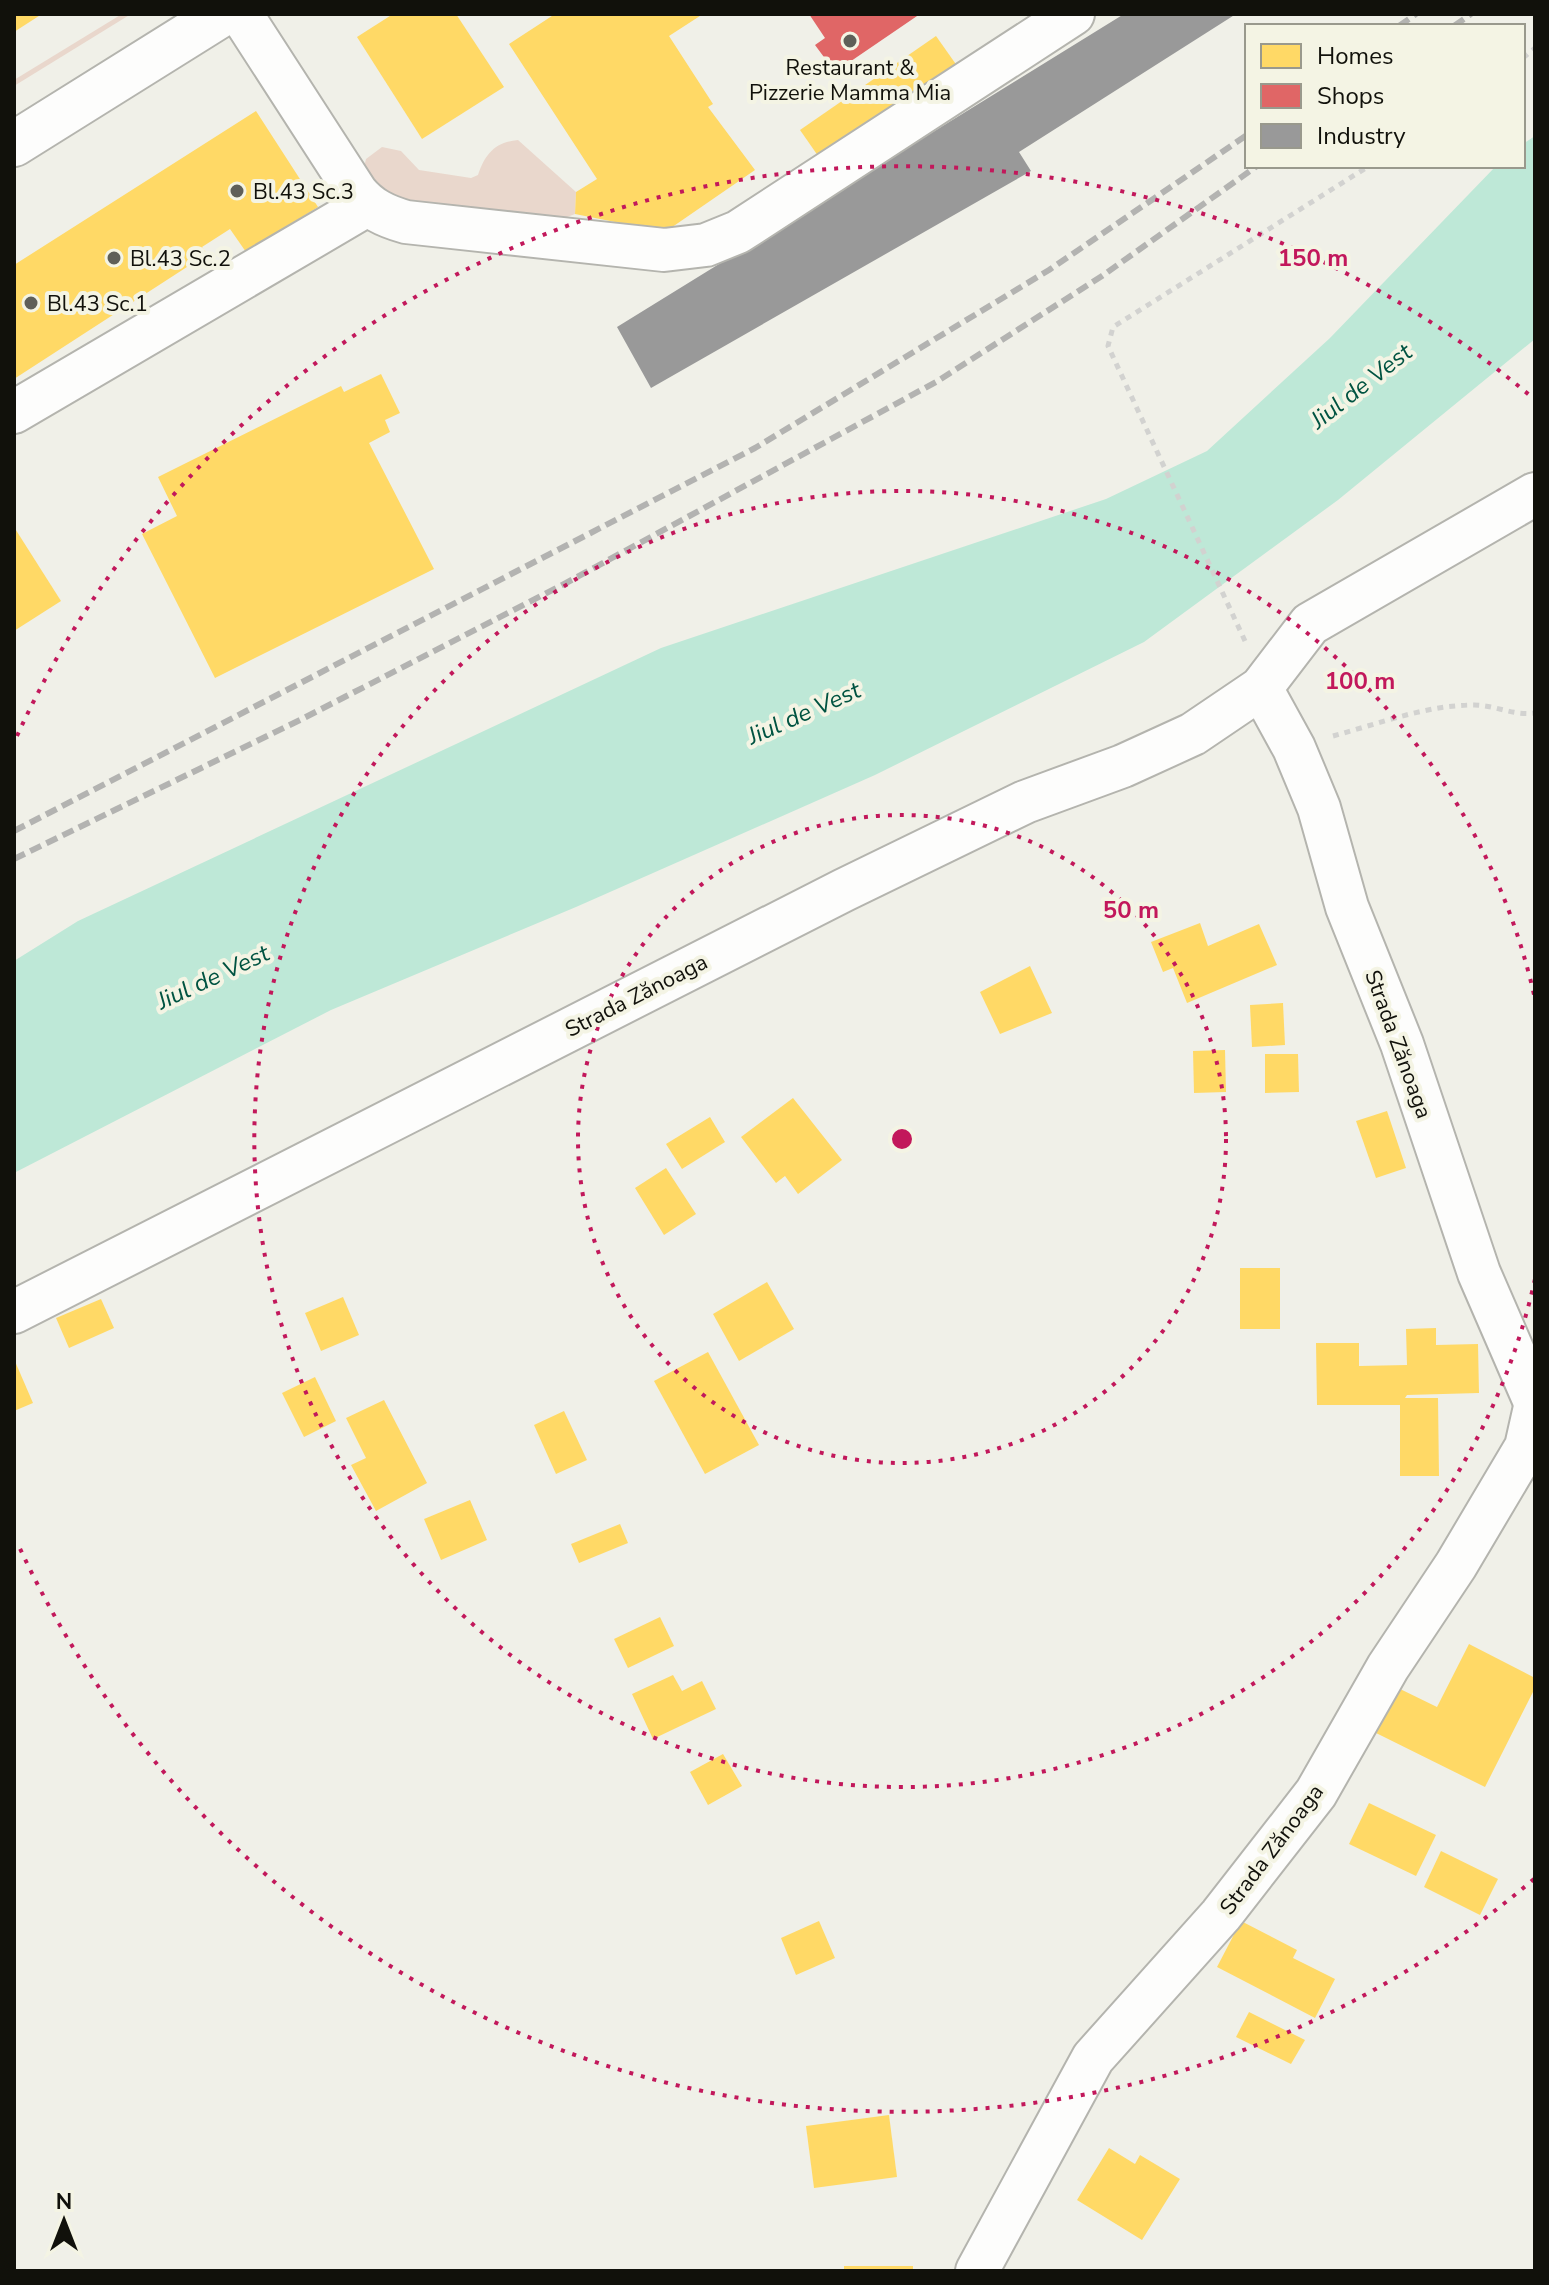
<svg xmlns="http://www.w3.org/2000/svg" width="1549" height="2285" font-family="'Nunito Sans',sans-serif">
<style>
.green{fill:#e9d7cc}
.water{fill:#bee8d7}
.homes{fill:#ffd966}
.shops{fill:#e06666}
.industry{fill:#999}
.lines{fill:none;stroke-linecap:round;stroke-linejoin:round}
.minor-casing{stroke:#b4b4ae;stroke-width:46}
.major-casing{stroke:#b4b4ae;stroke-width:48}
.path{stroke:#d2d2d0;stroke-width:5;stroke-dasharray:6 6;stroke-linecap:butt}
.minor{stroke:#fdfdfc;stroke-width:42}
.major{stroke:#fdfdfc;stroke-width:44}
.rail{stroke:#b3b3b1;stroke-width:6;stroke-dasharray:12 6;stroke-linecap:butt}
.ring{fill:none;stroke:#c2185b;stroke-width:4;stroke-dasharray:4 8}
.poi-dot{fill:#5f5f58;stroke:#f4f4e4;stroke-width:3}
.labels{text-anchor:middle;stroke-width:8;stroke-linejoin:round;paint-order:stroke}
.poi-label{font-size:22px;fill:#11110b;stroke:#f4f4e4;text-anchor:start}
.street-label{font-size:22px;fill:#11110b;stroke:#f4f4e4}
.water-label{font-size:24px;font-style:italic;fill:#005341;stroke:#f4f4e4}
.centre{fill:#c2185b;stroke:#f4f4e4;stroke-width:4}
.ring-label{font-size:24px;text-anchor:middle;font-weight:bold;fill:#c2185b;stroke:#f4f4e4;stroke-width:8;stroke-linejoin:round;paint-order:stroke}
</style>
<rect width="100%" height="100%" fill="#f0f0e8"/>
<g class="green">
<polygon points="122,14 131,14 14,86 14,80"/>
<path d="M518,140L576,192L575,214L562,219L385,199L364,167L366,159L382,147L401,151L419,170L471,178L478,175C485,154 495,142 518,140Z"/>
</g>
<polygon class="water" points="1535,136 1535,339 1338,500 1144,642 875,775 576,907 331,1010 14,1173 14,961 78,921 661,648 1106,499 1207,451 1330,338 1496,166 1523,166 1523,144"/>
<g class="homes">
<polygon points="14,14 42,14 14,32"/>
<polygon points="393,14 456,14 504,87 422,139 357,37"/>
<polygon points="555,14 703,14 669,36 713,104 708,107 755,170 665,232 575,214 576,192 597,179 509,44"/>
<polygon points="936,36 960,70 823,163 800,130"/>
<polygon points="256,111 318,207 246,252 230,229 202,247 207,254 14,379 14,265"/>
<polygon points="381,374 400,413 385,420 390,432 369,443 434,569 215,678 142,534 177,516 158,477 341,386 344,392"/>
<polygon points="14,527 61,601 14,631"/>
<polygon points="1200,923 1208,946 1259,924 1277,965 1187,1003 1173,968 1163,972 1151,942"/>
<polygon points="1030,966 1052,1013 1000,1034 980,992"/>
<polygon points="1283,1003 1285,1045 1252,1047 1250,1005"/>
<polygon points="1225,1050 1226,1092 1194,1093 1193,1051"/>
<polygon points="1265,1054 1298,1054 1299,1092 1265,1093"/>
<polygon points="793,1098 842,1160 798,1194 785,1176 776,1183 741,1137"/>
<polygon points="1387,1111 1406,1168 1376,1178 1356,1121"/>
<polygon points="710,1117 725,1142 682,1169 666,1144"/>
<polygon points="666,1168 696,1214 664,1235 635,1188"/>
<rect x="1240" y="1268" width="40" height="61"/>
<polygon points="767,1282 794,1329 739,1361 713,1314"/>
<polygon points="343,1297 359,1335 321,1351 305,1313"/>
<polygon points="101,1299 114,1328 69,1348 56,1318"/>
<polygon points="1436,1328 1436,1345 1478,1344 1479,1393 1407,1395 1405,1398 1438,1398 1439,1476 1400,1476 1400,1405 1317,1405 1316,1343 1359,1343 1359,1366 1407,1365 1406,1329"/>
<polygon points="708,1352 759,1445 705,1474 654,1381"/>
<polygon points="14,1359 33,1403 14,1411"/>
<polygon points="315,1377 336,1421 304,1437 282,1393"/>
<polygon points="384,1400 427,1483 376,1511 351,1465 366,1458 346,1418"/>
<polygon points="564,1411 587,1460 556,1474 534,1425"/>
<polygon points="470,1500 487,1540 441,1560 424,1519"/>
<polygon points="620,1524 628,1543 579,1563 571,1544"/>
<polygon points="660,1617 674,1646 628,1668 614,1639"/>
<polygon points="1469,1644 1535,1678 1535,1688 1485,1787 1374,1732 1396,1687 1437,1707"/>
<polygon points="673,1675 682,1691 702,1681 716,1709 653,1739 632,1694"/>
<polygon points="723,1754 742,1786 708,1805 690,1772"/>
<polygon points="1369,1803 1436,1835 1416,1876 1349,1844"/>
<polygon points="1441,1851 1498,1879 1480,1915 1424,1887"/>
<polygon points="819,1921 835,1958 796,1975 781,1938"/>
<polygon points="1241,1921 1297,1950 1293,1958 1335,1979 1315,2018 1217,1967"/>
<polygon points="1249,2012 1305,2040 1291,2064 1236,2037"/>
<polygon points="889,2115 897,2177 814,2188 806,2126"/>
<polygon points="1109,2148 1135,2164 1140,2155 1180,2179 1142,2240 1077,2200"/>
<rect x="844" y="2266" width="69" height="5"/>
</g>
<polygon class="shops" points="809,14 920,14 835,72 815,45 825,38"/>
<polygon class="industry" points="1124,14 1236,14 1019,152 1031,171 651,388 617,327"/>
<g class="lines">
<g class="minor-casing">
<g id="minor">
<path d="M241,14L356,192C370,209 385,216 406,222L664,250L706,245L738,232L1073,14"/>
<polyline points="14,412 367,205"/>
<polyline points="1261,688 1294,748 1319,808 1347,907 1402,1044 1479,1273 1535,1402"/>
<polyline points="14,1312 844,890 1025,802 1123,766 1193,734 1261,688 1310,624 1535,494"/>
<polyline points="977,2271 1093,2058 1221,1915 1316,1793 1388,1667 1456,1565 1526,1447 1535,1407"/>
</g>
</g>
<g class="major-casing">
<polyline id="major" points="14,144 222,14"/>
</g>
<g class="path">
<polyline points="1523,58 1535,48"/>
<polyline points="1245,641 1108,346 1113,327 1369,166"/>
<path d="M1333,736C1378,724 1426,705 1474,705C1495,705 1513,716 1535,713"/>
</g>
<use href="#minor" class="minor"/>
<use href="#major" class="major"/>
<g class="rail">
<polyline points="1399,26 1416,14"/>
<polyline points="1454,26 1471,14"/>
<polyline points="14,831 755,448 1049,270 1247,135"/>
<polyline points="14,859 302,719 566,583 936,382 1102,276 1257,166"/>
</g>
</g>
<g class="ring">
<circle cx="902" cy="1139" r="324"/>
<path d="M1535 1279A648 648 0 1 1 1535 999"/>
<path d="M1534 1879A973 973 0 0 1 17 1542M17 736A973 973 0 0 1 1534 399"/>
</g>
<g class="poi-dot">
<circle cx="850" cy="41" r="8"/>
<circle cx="237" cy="191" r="8"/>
<circle cx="114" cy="258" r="8"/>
<circle cx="31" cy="303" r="8"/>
</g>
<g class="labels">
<g class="poi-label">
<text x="850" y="75" text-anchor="middle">Restaurant &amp;<tspan x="850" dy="25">Pizzerie Mamma Mia</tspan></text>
<text x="253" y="199">Bl.43 Sc.3</text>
<text x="130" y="266">Bl.43 Sc.2</text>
<text x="47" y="311">Bl.43 Sc.1</text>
</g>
<g class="street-label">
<text transform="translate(636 995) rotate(-27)" y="8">Strada Zănoaga</text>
<text transform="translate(1399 1044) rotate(70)" y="8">Strada Zănoaga</text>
<text transform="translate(1271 1849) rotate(-53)" y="8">Strada Zănoaga</text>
</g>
<g class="water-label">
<text transform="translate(1361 386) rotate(-38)" y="8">Jiul de Vest</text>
<text transform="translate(804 713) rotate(-24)" y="8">Jiul de Vest</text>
<text transform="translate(213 977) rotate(-25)" y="8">Jiul de Vest</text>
</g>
</g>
<circle cx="902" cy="1139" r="12" class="centre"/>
<g class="ring-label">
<text x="1313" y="266">150 m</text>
<text x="1360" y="689">100 m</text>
<text x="1131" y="918">50 m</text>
</g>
<rect width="1549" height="2285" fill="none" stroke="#11110b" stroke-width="32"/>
<rect x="1245" y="24" width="280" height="144" fill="#f4f4e4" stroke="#99998d" stroke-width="2"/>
<rect x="1261" y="44" width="40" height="24" fill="#ffd966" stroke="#99998d" stroke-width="2"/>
<text x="1317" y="64" font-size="24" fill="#11110b">Homes</text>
<rect x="1261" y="84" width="40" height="24" fill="#e06666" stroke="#99998d" stroke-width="2"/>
<text x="1317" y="104" font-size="24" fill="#11110b">Shops</text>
<rect x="1261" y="124" width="40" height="24" fill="#999999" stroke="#99998d" stroke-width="2"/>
<text x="1317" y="144" font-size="24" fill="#11110b">Industry</text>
<g transform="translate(64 2221)" stroke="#f4f4e4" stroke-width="6" paint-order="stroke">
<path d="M0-6L14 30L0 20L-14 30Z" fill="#11110b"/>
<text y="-12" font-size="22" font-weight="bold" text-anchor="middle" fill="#11110b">N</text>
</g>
</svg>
